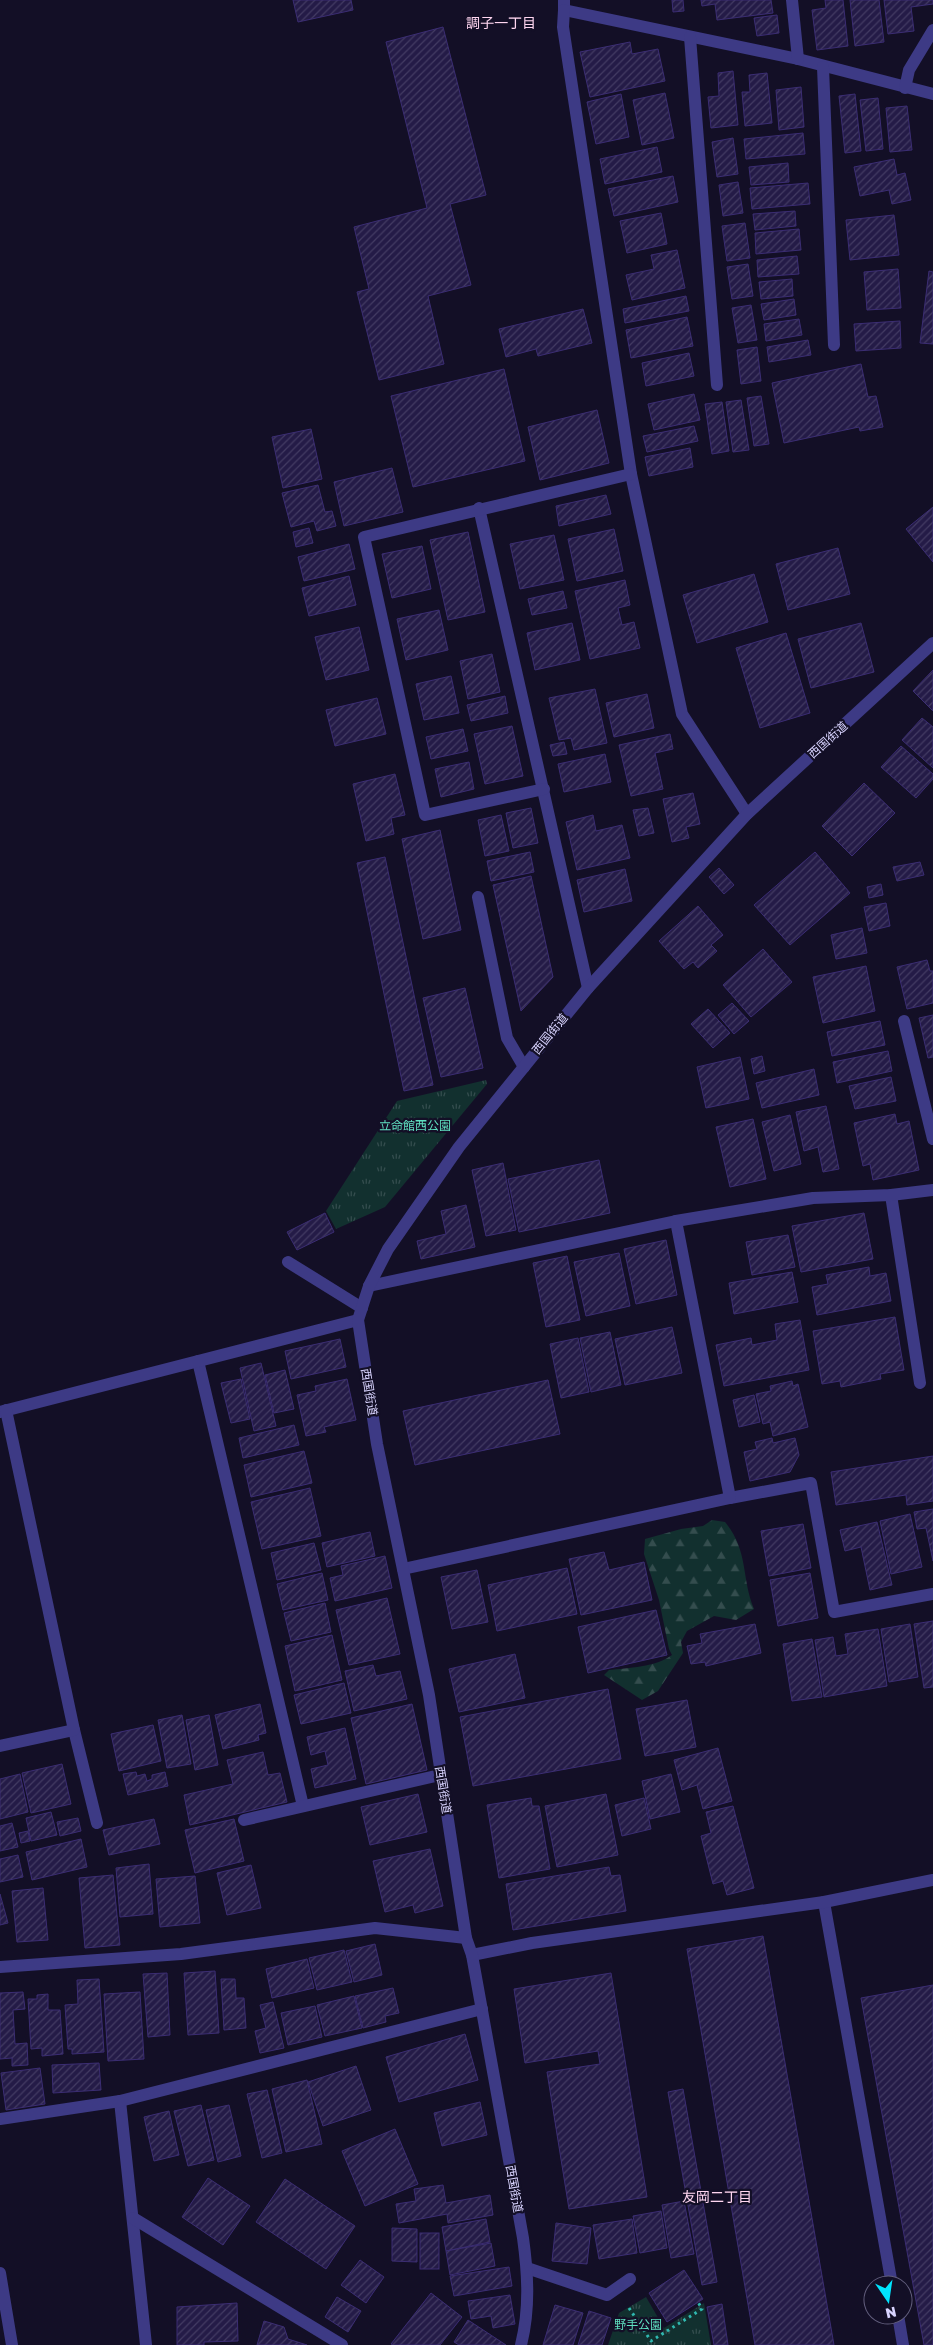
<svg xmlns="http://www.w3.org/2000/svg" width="933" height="2345" font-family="'Golos Text','Noto Sans JP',sans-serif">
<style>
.grass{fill:url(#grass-tufts)}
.forest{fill:url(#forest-firs)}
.building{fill:url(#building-hatch);stroke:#3b2d73}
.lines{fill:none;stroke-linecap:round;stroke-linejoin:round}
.path{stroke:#2fb8b0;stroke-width:3;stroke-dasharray:2.5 4;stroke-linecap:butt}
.service{stroke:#3d3a85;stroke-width:12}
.minor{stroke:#3d3a85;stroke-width:12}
.labels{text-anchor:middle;stroke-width:4.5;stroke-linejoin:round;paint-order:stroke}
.street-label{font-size:12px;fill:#d9d4ff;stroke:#130f26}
.park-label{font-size:12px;fill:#5fe0c0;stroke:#130f26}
.neighbourhood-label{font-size:14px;fill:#ffd6f0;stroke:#130f26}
</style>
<defs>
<pattern id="grass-tufts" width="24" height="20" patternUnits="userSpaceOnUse" patternTransform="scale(1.25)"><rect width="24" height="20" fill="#12302f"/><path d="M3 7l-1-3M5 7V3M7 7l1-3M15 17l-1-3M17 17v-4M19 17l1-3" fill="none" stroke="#344d4e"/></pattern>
<pattern id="forest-firs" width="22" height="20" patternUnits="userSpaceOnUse" patternTransform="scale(1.25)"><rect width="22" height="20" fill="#12302f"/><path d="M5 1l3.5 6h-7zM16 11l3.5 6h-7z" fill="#344d4e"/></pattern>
<pattern id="building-hatch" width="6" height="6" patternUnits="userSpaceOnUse" patternTransform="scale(1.25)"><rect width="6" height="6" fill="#241b47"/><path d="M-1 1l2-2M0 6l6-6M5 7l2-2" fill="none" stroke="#433b63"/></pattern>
</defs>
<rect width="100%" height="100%" fill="#130f26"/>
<g class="grass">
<polygon points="486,1080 487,1084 385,1207 336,1229 326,1211 397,1101"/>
<polygon points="646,2297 664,2328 704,2303 711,2345 608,2345 619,2313"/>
</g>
<path class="forest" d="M712,1520L725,1522C749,1551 741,1578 754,1609L736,1620L714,1616L687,1631L681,1642L683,1653L658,1691L642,1700L604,1675L609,1670C628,1668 656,1667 672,1655L669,1649L659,1600L644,1554L645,1539L681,1529L703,1526Z"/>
<g class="building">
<polygon points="293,0 351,0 353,10 298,22"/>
<polygon points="672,0 683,0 684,11 673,12"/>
<polygon points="701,0 771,0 773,13 717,20 715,4 702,6"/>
<polygon points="825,0 843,0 848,46 817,50 812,10 826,8"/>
<polygon points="850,0 879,0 884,42 855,46"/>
<polygon points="884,0 933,0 933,4 911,7 914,31 888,34"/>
<polygon points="777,15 779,33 757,36 754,18"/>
<polygon points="443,27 486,195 450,204 471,285 428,296 444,364 379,380 357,292 369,289 354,227 427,208 386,42"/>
<polygon points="630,42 632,54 658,49 665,81 590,97 580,52"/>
<polygon points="733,71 738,125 711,128 708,97 719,96 718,73"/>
<polygon points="767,73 772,123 745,126 742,92 750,92 749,75"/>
<polygon points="801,87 804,127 779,130 776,90"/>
<polygon points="665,93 674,138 642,145 633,100"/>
<polygon points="621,94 629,137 596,144 587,102"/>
<polygon points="855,94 861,151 845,153 839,96"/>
<polygon points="878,98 883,149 866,151 860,100"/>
<polygon points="907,106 912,150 890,152 886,108"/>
<polygon points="803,133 805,154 746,159 744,139"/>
<polygon points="733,138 738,174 717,177 712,142"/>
<polygon points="657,147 662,172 605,184 600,159"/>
<polygon points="894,159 897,175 905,173 911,200 892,204 889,190 860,196 854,167"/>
<polygon points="788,163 789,182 751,185 749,167"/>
<polygon points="673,176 678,202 614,216 608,189"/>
<polygon points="738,182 743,213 723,216 719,185"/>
<polygon points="808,183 810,204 752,209 750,188"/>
<polygon points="795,211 796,226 755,230 753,214"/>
<polygon points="661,213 667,244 627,253 620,221"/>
<polygon points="894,215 899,255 850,260 846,220"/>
<polygon points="745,223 750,258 727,261 722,226"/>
<polygon points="799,229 801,250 756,254 755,233"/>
<polygon points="677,250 685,288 632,300 626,275 654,269 651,255"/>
<polygon points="797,256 799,274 758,277 757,260"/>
<polygon points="748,264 753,296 732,299 727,267"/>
<polygon points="898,269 901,308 867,310 864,272"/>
<polygon points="929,271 933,272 933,344 920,343"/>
<polygon points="792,279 793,296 761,299 759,282"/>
<polygon points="686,296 689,311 625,323 623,309"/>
<polygon points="794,299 796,315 764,320 761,304"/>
<polygon points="751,305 757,340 738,343 732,308"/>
<polygon points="583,309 592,343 538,356 536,349 506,357 499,329"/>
<polygon points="687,317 693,346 631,358 626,330"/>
<polygon points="799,319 802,335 766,341 764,324"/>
<polygon points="900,321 901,348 856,351 854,324"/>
<polygon points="808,340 811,355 769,362 767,347"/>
<polygon points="757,347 761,381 741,384 737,350"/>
<polygon points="689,353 694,376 646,386 642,363"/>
<polygon points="861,364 868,397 876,396 883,427 860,431 859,427 784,443 772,383"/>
<polygon points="504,369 525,461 413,487 391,396"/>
<polygon points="694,394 700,420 654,430 648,404"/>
<polygon points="761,396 769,444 754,446 747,398"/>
<polygon points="741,400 749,450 733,452 726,402"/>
<polygon points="722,402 729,451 712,454 705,404"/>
<polygon points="597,410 609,463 540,480 528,427"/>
<polygon points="694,426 698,441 647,452 643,436"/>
<polygon points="311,429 322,479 283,488 272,437"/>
<polygon points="690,448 693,467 649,476 645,457"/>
<polygon points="392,468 403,512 344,526 334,482"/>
<polygon points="318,485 325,512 332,511 336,526 317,531 314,521 291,527 282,493"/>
<polygon points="606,495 611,514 559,526 556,506"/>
<polygon points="933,507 933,562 906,529"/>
<polygon points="309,528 313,543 296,547 293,532"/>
<polygon points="614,529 623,571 577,581 568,539"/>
<polygon points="468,532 485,612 448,620 430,540"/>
<polygon points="554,535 564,580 520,589 510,544"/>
<polygon points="349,544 355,569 304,581 298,557"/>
<polygon points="422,546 431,589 392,598 382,554"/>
<polygon points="838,548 850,594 788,610 776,564"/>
<polygon points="754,574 768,622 697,643 683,595"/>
<polygon points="349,576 356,605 309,616 302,588"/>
<polygon points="625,580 630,605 618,608 622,625 634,622 640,648 590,659 575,591"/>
<polygon points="563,591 567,608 532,615 528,599"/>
<polygon points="439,610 448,650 406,660 397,619"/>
<polygon points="572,623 580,660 535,670 527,633"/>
<polygon points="861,623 874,672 811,688 798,639"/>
<polygon points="359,627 369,670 326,680 315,637"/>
<polygon points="786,633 810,713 760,728 736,648"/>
<polygon points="492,654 500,692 468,699 460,661"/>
<polygon points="933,670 933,711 913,691"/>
<polygon points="451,676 459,713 424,720 416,684"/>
<polygon points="595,689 607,743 574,750 571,738 559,740 549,698"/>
<polygon points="647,694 654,728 614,737 606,703"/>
<polygon points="505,696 508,713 471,721 467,705"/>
<polygon points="377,698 386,734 335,746 326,710"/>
<polygon points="922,718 933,727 933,768 902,740"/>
<polygon points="512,726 523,776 485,784 474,734"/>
<polygon points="463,729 468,751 431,759 426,737"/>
<polygon points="670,734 673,749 655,753 663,789 631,796 619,745"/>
<polygon points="564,742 567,754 553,756 550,745"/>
<polygon points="901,746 933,774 933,779 916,798 881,767"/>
<polygon points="605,754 611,782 564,792 558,764"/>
<polygon points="469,762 474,789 441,797 435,769"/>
<polygon points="395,774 405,815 391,818 394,834 366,841 353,784"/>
<polygon points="864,783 895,813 852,856 822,826"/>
<polygon points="693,793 700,824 686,827 689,838 672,842 663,799"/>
<polygon points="531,808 538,843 513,848 506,813"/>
<polygon points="648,808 654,833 639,836 633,810"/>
<polygon points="501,815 509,851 485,856 478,820"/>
<polygon points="593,815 596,831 622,825 630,858 577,870 566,822"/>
<polygon points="440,830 461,930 423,939 402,839"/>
<polygon points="530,852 534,872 491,881 487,861"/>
<polygon points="815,852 850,893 790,945 754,905"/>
<polygon points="385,857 433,1085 404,1091 357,863"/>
<polygon points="920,862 924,875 897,881 893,867"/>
<polygon points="719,868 734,885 724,894 709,877"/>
<polygon points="625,869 632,901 584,912 577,880"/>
<polygon points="531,876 553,977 521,1011 493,885"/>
<polygon points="881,884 883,895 869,898 867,887"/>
<polygon points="886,903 890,926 869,931 864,907"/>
<polygon points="698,906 723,935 711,945 717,951 698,968 693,962 684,969 659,941"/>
<polygon points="862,928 867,953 836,959 831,935"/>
<polygon points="763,949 792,982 751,1017 723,985"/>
<polygon points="927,960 930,971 933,971 933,1003 907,1009 897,967"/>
<polygon points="866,966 875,1011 823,1023 813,977"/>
<polygon points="465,988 483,1068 441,1077 423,998"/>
<polygon points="732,1003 749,1021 734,1034 718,1015"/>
<polygon points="708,1009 730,1033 713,1048 691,1024"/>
<polygon points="933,1015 933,1057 928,1058 919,1018"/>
<polygon points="880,1021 885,1045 832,1056 827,1032"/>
<polygon points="888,1051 892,1071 837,1083 833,1062"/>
<polygon points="762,1056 765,1071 754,1074 751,1059"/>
<polygon points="740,1057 749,1099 706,1108 697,1067"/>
<polygon points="814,1069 819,1095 762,1108 756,1083"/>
<polygon points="891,1077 896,1101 855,1109 849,1086"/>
<polygon points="826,1106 839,1169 823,1172 818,1147 804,1151 796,1112"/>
<polygon points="895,1114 897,1124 909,1121 919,1170 873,1180 870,1164 863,1166 854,1123"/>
<polygon points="790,1115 801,1164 774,1171 762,1122"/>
<polygon points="753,1119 766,1179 730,1187 716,1127"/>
<polygon points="599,1160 610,1213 519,1232 508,1179"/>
<polygon points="503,1163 516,1230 486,1236 472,1170"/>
<polygon points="466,1205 475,1247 421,1259 417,1241 446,1234 441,1211"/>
<polygon points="325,1213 334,1232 297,1250 287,1232"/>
<polygon points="864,1213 873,1259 801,1272 792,1226"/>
<polygon points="788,1235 795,1267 752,1275 746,1242"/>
<polygon points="666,1240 677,1295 636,1304 624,1249"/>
<polygon points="619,1253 630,1306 586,1316 574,1262"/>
<polygon points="567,1256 580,1320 546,1327 533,1263"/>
<polygon points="869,1267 870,1276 886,1273 891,1301 817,1315 812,1287 828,1284 826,1275"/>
<polygon points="792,1272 798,1302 734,1314 729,1283"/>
<polygon points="895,1317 904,1370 880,1374 881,1379 841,1387 840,1381 822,1384 813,1331"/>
<polygon points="800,1320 809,1370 724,1386 716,1345 751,1338 752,1345 777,1340 775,1324"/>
<polygon points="672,1327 682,1373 625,1385 615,1339"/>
<polygon points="610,1332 621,1385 591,1392 580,1338"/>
<polygon points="578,1338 589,1392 561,1398 550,1344"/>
<polygon points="340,1339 346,1367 291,1379 285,1351"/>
<polygon points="261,1363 276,1426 254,1431 240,1368"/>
<polygon points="285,1370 294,1409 274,1413 265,1375"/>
<polygon points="241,1379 250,1419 231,1423 221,1383"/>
<polygon points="347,1379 356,1420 324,1427 326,1432 306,1436 297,1395 316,1391 315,1386"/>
<polygon points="548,1380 560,1434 415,1465 403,1411"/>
<polygon points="792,1381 793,1386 798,1384 808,1427 773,1436 770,1422 763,1424 756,1394 771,1391 770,1386"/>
<polygon points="754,1395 760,1422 739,1427 733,1400"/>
<polygon points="294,1425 299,1445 243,1458 239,1438"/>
<polygon points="772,1438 773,1443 795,1438 799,1455 790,1472 750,1481 744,1452 757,1449 755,1442"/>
<polygon points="304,1451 312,1483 251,1497 244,1465"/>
<polygon points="933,1456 933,1501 907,1505 906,1495 836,1505 831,1472"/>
<polygon points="310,1488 321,1536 262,1549 251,1502"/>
<polygon points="933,1509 933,1561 926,1528 917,1529 914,1512"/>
<polygon points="910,1514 922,1567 891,1574 880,1521"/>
<polygon points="877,1522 892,1585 870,1590 861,1547 845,1551 840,1530"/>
<polygon points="803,1524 811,1568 769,1576 761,1531"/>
<polygon points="370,1532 375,1556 327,1567 322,1543"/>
<polygon points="314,1543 321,1570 277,1580 271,1553"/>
<polygon points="604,1552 609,1570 644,1562 652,1600 581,1615 569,1559"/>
<polygon points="385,1556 392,1588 335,1601 330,1578 343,1575 341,1566"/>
<polygon points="567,1568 577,1614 497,1631 488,1585"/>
<polygon points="477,1570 488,1622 452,1629 441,1577"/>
<polygon points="322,1573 328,1600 283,1610 277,1584"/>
<polygon points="810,1573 818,1618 778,1626 770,1580"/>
<polygon points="387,1598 400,1654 349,1665 336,1610"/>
<polygon points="325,1603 331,1632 291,1641 284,1613"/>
<polygon points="656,1610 667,1655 588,1673 578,1627"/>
<polygon points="933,1621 933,1687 924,1688 914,1624"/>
<polygon points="755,1624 761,1653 706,1666 705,1662 691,1664 687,1646 702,1643 700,1634"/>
<polygon points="910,1624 918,1677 889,1682 881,1629"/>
<polygon points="878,1629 887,1686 824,1697 815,1640 833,1637 836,1656 848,1654 845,1634"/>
<polygon points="332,1635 342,1680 295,1691 285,1646"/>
<polygon points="812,1639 822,1697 792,1701 783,1644"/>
<polygon points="515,1654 525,1698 459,1712 449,1669"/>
<polygon points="373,1665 376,1676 400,1671 407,1699 354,1711 345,1671"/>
<polygon points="344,1683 351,1713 301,1724 294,1695"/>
<polygon points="608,1689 621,1759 473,1786 460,1717"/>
<polygon points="687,1700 696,1747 645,1756 636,1709"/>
<polygon points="260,1704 266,1733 258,1735 259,1740 223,1749 215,1715"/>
<polygon points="412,1704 427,1770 366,1784 351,1718"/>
<polygon points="182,1715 191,1764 167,1768 158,1720"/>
<polygon points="209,1715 218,1765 195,1770 186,1720"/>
<polygon points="153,1725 161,1761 119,1771 111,1734"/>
<polygon points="345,1728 356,1779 315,1788 311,1769 328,1765 325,1751 311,1755 307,1737"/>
<polygon points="718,1748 732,1801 703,1809 697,1785 682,1790 674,1760"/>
<polygon points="263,1752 268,1775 280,1773 287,1802 190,1825 184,1795 233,1784 227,1760"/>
<polygon points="62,1764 71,1804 31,1813 22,1773"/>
<polygon points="136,1772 137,1776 145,1774 147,1781 152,1779 152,1775 165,1772 168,1786 128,1795 123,1774"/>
<polygon points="20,1774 28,1812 0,1819 0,1779"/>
<polygon points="671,1774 680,1812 650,1819 642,1781"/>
<polygon points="418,1794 427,1832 370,1845 361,1807"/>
<polygon points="606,1794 618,1855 557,1867 545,1806"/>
<polygon points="531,1798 532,1806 539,1806 550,1869 499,1878 487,1805"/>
<polygon points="644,1798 651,1829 622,1836 615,1805"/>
<polygon points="733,1806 754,1888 727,1895 723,1881 713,1884 701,1836 711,1833 706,1812"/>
<polygon points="51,1812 57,1835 31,1841 26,1818"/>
<polygon points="78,1818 81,1831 60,1836 57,1822"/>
<polygon points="154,1819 160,1844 109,1855 103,1830"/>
<polygon points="234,1819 244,1861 195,1873 185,1830"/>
<polygon points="12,1823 18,1847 0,1851 0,1826"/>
<polygon points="28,1831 30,1841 21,1843 19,1833"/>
<polygon points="81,1839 87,1867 32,1880 26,1852"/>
<polygon points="430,1849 443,1906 415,1913 413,1905 385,1912 373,1861"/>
<polygon points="18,1855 23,1877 0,1882 0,1859"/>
<polygon points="149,1864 153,1914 120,1917 116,1868"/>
<polygon points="251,1865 261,1908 227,1915 217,1873"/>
<polygon points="609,1867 611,1876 620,1875 626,1911 513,1930 506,1884"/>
<polygon points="113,1875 120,1945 85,1948 79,1878"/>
<polygon points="195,1876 200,1923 160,1927 156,1879"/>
<polygon points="43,1888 48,1940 17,1942 12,1891"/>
<polygon points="0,1894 8,1923 0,1925"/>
<polygon points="763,1936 834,2345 755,2345 687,1949"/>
<polygon points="375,1944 382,1975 354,1982 346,1951"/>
<polygon points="344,1950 352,1982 317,1990 309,1958"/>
<polygon points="307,1959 314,1988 272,1998 266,1969"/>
<polygon points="215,1971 219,2033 188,2035 184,1973"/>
<polygon points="167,1973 170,2035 148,2037 143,1974"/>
<polygon points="611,1973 647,2197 569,2209 547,2072 600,2064 598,2051 525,2063 514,1989"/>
<polygon points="99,1979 104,2052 72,2054 72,2049 68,2049 65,2005 78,2004 77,1980"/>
<polygon points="221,1979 235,1979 236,1998 244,1998 246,2028 224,2030"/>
<polygon points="933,1985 933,2345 924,2345 861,1998"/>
<polygon points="393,1988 399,2013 385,2016 386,2022 363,2028 355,1996"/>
<polygon points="23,1992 25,2009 13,2010 15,2044 27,2043 28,2065 12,2066 12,2058 0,2059 0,1993"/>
<polygon points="140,1992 144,2059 108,2061 104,1994"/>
<polygon points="48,1994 48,2010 60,2010 63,2054 42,2056 42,2048 31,2049 28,1999 37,1999 37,1995"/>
<polygon points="354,1996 362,2028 325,2036 317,2005"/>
<polygon points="273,2002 284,2048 260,2053 255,2031 266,2028 260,2005"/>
<polygon points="315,2006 322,2037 288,2045 281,2013"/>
<polygon points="465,2034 478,2080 399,2102 386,2057"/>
<polygon points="99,2063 101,2090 53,2093 52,2065"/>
<polygon points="356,2066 371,2110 323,2126 308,2082"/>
<polygon points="40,2068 45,2104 6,2110 1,2073"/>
<polygon points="307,2080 322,2144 286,2152 272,2089"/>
<polygon points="683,2089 717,2282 702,2285 668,2092"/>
<polygon points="267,2090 282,2153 262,2158 247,2094"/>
<polygon points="480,2102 487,2135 442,2146 434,2113"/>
<polygon points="201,2105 214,2160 188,2166 174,2111"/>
<polygon points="229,2105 241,2156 218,2162 206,2110"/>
<polygon points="169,2111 179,2155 154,2161 144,2117"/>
<polygon points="395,2129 418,2184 365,2206 342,2151"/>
<polygon points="208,2178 250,2206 223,2245 182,2217"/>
<polygon points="285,2179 355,2226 326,2269 256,2222"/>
<polygon points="443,2185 446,2203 490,2195 493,2215 448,2223 447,2214 399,2223 396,2204 416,2201 414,2189"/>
<polygon points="684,2201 694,2254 671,2258 662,2205"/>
<polygon points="661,2211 667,2248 640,2253 633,2216"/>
<polygon points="486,2219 490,2242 446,2251 442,2227"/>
<polygon points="632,2219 637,2253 599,2259 593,2225"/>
<polygon points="556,2223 591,2228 587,2264 552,2261"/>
<polygon points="392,2228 417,2229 417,2262 392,2261"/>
<rect x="420" y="2233" width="19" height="36"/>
<polygon points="491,2243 495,2266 450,2275 446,2251"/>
<polygon points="360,2260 384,2277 366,2303 341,2285"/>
<polygon points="509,2267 512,2286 454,2296 450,2276"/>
<polygon points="684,2270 703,2299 667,2322 649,2293"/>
<polygon points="431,2293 462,2317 440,2345 393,2345 391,2344"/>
<polygon points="510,2295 515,2324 493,2328 491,2316 471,2319 468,2301"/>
<polygon points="337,2297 361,2311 348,2332 325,2317"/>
<polygon points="237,2303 238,2341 204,2342 204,2345 177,2345 177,2307"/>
<polygon points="722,2304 728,2345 714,2345 707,2307"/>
<polygon points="555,2305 583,2313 573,2345 543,2345"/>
<polygon points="589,2311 611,2318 602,2345 578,2345"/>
<polygon points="468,2320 506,2345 459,2345 454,2342"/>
<polygon points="264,2321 284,2327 288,2339 307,2345 257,2345"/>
</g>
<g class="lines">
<polyline class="path" points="629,2308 651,2341 702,2309 698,2302"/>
<g class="service">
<polyline points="891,1195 920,1383"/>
<polyline points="288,1262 362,1308"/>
<polyline points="527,2268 607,2295 630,2279"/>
</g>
<g class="minor">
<polyline points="564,0 564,10 798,59 933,94"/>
<polyline points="792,0 798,59"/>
<polyline points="564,10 563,27 631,474 682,714 747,814"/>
<polyline points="690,37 717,385"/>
<polyline points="823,67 834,345"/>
<polyline points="905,88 909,70 933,30"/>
<polyline points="479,508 588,988"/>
<polyline points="544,789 425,815 364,537 631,474"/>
<polyline points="478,897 507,1038 524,1067"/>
<polyline points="904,1021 933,1139"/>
<polyline points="369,1286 676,1221 813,1198 891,1195 933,1190"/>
<polyline points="198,1361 303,1806"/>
<polyline points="0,1412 358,1320"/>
<polyline points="730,1498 811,1483 834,1612 933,1594"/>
<polyline points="403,1569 730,1498 676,1221"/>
<polyline points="74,1730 97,1823"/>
<polyline points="0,1746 74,1730 6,1410"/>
<polyline points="244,1820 440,1775"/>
<polyline points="824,1902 892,2285"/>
<polyline points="472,1955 532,1943 824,1902 933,1880"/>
<polyline points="0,1967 181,1954 375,1928 466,1938"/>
<polyline points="120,2101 146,2345"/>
<polyline points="0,2119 120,2101 482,2009"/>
<polyline points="133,2218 342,2345"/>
<polyline points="0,2273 12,2345"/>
<polyline points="898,2315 903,2345"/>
<path d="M521,2345C530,2309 528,2274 523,2238L472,1955L466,1938L429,1695L377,1444L358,1320L369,1286L388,1249L459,1147L588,988L747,814L933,643"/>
</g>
</g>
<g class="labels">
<g class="street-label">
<text transform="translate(828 740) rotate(-42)" y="4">西国街道</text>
<text transform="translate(550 1034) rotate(-51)" y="4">西国街道</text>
<text transform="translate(369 1392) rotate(81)" y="4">西国街道</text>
<text transform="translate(443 1790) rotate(81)" y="4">西国街道</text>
<text transform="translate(514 2189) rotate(80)" y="4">西国街道</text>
</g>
<g class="park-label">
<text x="415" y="1130">立命館西公園</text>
<text x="638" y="2329">野手公園</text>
</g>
<g class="neighbourhood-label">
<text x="501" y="28">調子一丁目</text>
<text x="717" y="2202">友岡二丁目</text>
</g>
</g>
<g transform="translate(888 2300) rotate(167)"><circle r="24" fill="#130f26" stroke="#625e7d"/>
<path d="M0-4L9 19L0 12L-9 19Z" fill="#00e5ff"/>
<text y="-8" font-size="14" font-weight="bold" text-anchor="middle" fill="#d9d4ff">N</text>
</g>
</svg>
